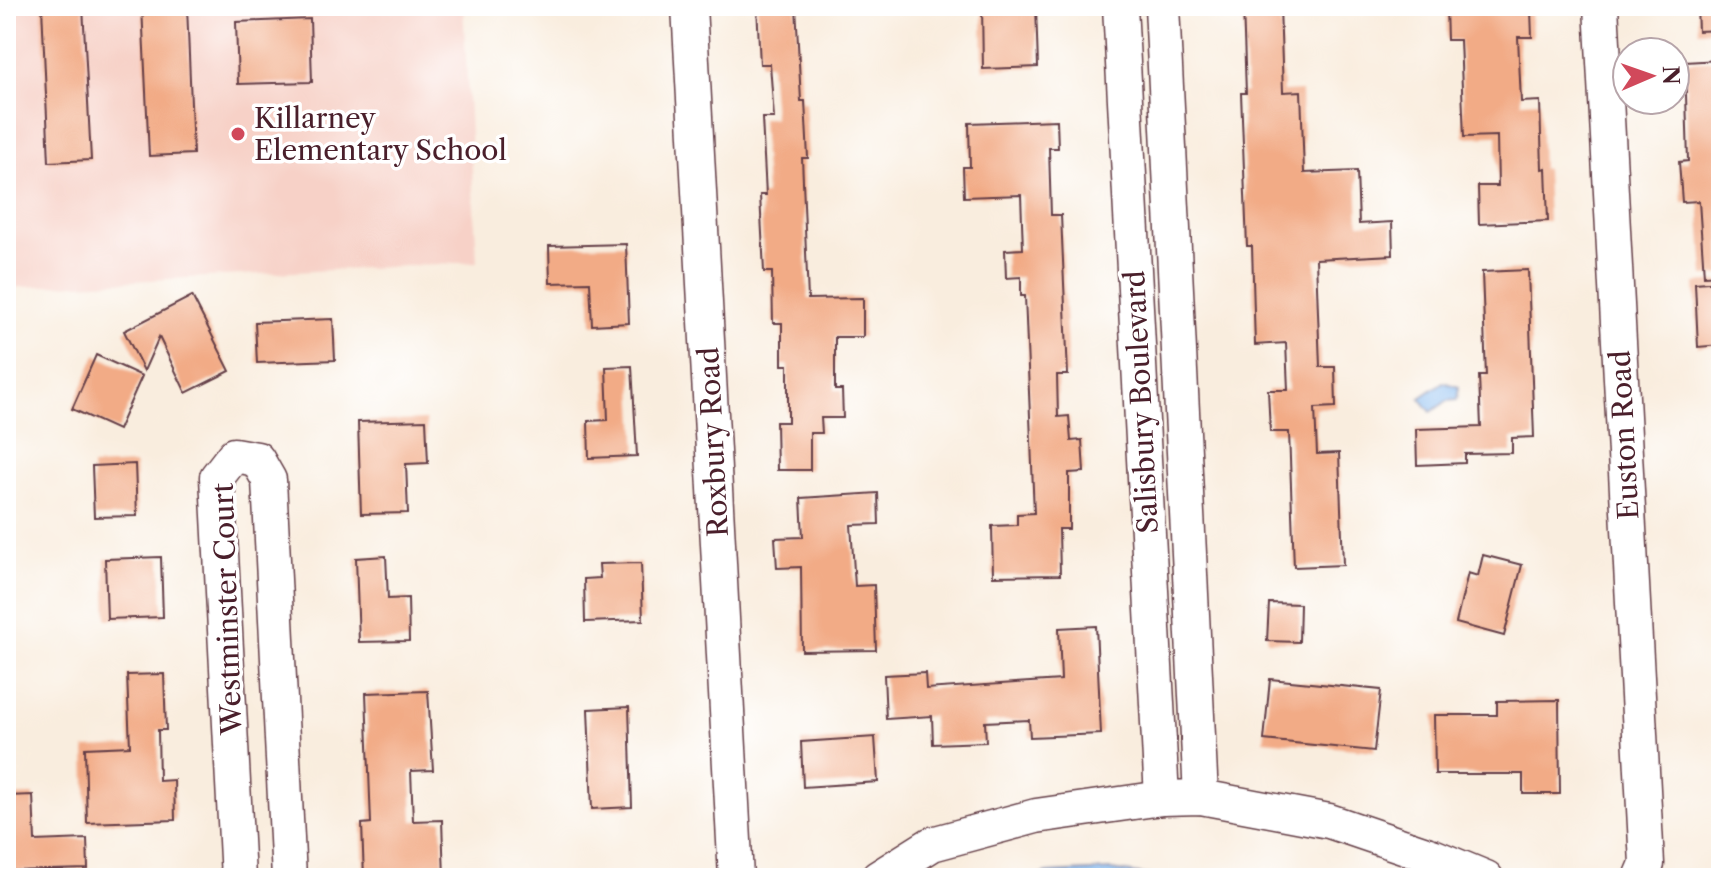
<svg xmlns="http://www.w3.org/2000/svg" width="1727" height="884" font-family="'Libre Caslon Text',serif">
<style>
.built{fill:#f7d1c7}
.water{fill:#7eb5ee;stroke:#646a8c;stroke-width:2}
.building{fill:#f2ab86}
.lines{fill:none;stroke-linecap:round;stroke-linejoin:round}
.minor-casing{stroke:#643e46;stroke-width:37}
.minor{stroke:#fff;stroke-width:34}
.poi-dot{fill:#d1495b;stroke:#fff;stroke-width:3}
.labels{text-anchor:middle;stroke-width:7;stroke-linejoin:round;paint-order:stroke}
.poi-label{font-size:28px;fill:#4a1f2b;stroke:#fff;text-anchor:start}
.street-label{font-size:28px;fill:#4a1f2b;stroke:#fff}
</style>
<rect width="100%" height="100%" fill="#fff"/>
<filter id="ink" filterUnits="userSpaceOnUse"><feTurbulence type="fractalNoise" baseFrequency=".0125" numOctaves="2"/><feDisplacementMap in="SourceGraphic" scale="16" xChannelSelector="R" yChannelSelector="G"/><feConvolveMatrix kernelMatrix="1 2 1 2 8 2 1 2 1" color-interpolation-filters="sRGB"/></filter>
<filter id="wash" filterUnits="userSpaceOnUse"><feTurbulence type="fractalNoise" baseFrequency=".006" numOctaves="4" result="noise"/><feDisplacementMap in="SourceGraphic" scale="32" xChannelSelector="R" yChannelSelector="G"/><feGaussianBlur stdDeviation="1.8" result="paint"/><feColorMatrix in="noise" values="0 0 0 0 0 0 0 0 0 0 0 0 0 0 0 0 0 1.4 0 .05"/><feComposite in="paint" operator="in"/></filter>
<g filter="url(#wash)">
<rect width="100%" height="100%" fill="#f9edde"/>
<polygon class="built" points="6,6 463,6 477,262 6,288"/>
<g class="water">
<polygon points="1443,382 1459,387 1457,400 1447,401 1431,412 1420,398"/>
<polygon points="1111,870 1166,878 1030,878 1048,873"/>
</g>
<g id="blocks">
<g class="building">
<polygon points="42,6 83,6 91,160 49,162"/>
<polygon points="142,6 187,6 193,154 149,156"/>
<polygon points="757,6 796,6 801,101 805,101 808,158 802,158 808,299 863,298 863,337 835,337 835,390 842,390 843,418 821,418 822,433 810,433 810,470 777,470 776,422 788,422 788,365 782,365 782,323 773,323 772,272 764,272 760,195 766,195 762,118 774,118 770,64 760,64"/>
<polygon points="982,6 1036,6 1038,67 983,69"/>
<polygon points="1243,6 1280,6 1283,92 1301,91 1304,173 1357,171 1359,224 1392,222 1393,255 1316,259 1320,367 1335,367 1336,407 1315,408 1317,454 1339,453 1343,565 1294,567 1289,432 1270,432 1268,390 1288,390 1286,343 1255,345 1252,246 1247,246 1241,93 1246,93"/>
<polygon points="1446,6 1514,6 1514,11 1531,10 1532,37 1518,37 1521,102 1540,101 1542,169 1546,168 1548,221 1479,224 1478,186 1498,186 1497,136 1464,137 1460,40 1447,40"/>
<polygon points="1697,6 1721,6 1721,30 1698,31"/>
<polygon points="310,19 312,82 238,84 236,22"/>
<polygon points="1719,60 1721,275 1704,276 1699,201 1682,202 1679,162 1688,161 1685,62"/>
<polygon points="1057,120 1058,148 1049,148 1051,215 1061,215 1068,375 1057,375 1058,417 1069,416 1071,441 1082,440 1084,472 1069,473 1069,529 1059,529 1060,575 993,576 992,526 1017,525 1017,514 1034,513 1025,296 1021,296 1021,277 1006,278 1005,250 1023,249 1021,195 964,197 963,167 970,167 969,123"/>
<polygon points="626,244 629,323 592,325 590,282 550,283 549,246"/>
<polygon points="1528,270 1534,437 1512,438 1512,453 1465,454 1465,463 1417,465 1416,429 1481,427 1479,376 1486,376 1482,272"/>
<polygon points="1721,281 1721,345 1698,347 1695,283"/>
<polygon points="192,296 230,371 186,393 159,337 144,371 124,331"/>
<polygon points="333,319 335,360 257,363 255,322"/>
<polygon points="96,355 142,376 118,430 72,409"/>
<polygon points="632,366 637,456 589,458 588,421 608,420 606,367"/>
<polygon points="426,420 428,463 406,464 408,513 361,514 358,422"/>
<polygon points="135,464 137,516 94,517 92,466"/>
<polygon points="878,493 879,524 851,525 855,586 874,585 876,650 802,651 801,567 777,568 775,538 803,537 801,498"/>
<polygon points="1483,555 1522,565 1504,636 1456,623 1468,573 1478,576"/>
<polygon points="386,556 388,599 408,598 409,641 359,642 356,558"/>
<polygon points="161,557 163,617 107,619 105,559"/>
<polygon points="641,563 643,620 585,622 584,579 600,578 599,564"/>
<polygon points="1269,603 1300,604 1299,642 1267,641"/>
<polygon points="1096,626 1101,734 1030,737 1029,720 985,722 986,742 933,744 932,716 886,719 884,675 925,673 926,689 1061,680 1059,628"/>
<polygon points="164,674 166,730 158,730 159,781 174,780 175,820 87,823 85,748 130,746 127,675"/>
<polygon points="1270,679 1381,690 1374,751 1264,740"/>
<polygon points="428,691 433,770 411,771 413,821 442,820 444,878 364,878 362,824 371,823 366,693"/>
<polygon points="1559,700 1560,794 1523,794 1523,774 1435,774 1434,715 1497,715 1497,701"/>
<polygon points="629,707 632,807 592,809 588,709"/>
<polygon points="875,737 878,782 803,787 801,742"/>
<polygon points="33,795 35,841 87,839 88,869 6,871 6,796"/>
</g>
</g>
</g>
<g filter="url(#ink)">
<use href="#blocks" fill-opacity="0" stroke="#643e46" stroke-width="2"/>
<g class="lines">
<g class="minor-casing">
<g id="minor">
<polyline points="689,6 736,878"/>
<polyline points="1120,6 1162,798"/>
<polyline points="1162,6 1201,797"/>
<polyline points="1601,6 1647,864 1641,878"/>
<polyline points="238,878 217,477 234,455 257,459 269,480 289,878"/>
<polyline points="878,878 932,844 1036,816 1162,798 1201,797 1329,821 1435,857 1486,878"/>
</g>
</g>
<use href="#minor" class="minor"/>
</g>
</g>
<circle class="poi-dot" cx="238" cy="134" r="8"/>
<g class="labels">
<g class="poi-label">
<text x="254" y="128">Killarney<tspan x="254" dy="32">Elementary School</tspan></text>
</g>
<g class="street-label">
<text transform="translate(1141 402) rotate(-93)" y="10">Salisbury Boulevard</text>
<text transform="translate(1624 435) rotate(-93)" y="10">Euston Road</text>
<text transform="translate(713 442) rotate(-93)" y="10">Roxbury Road</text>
<text transform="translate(227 609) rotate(-92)" y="10">Westminster Court</text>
</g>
</g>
<rect width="1727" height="884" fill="none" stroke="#fff" stroke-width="32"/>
<g transform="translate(1651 76) rotate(88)"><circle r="38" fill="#ffffff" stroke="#b7a5aa" stroke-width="2"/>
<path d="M0-6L14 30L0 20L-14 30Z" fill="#d1495b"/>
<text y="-12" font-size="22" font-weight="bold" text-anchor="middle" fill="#4a1f2b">N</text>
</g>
</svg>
